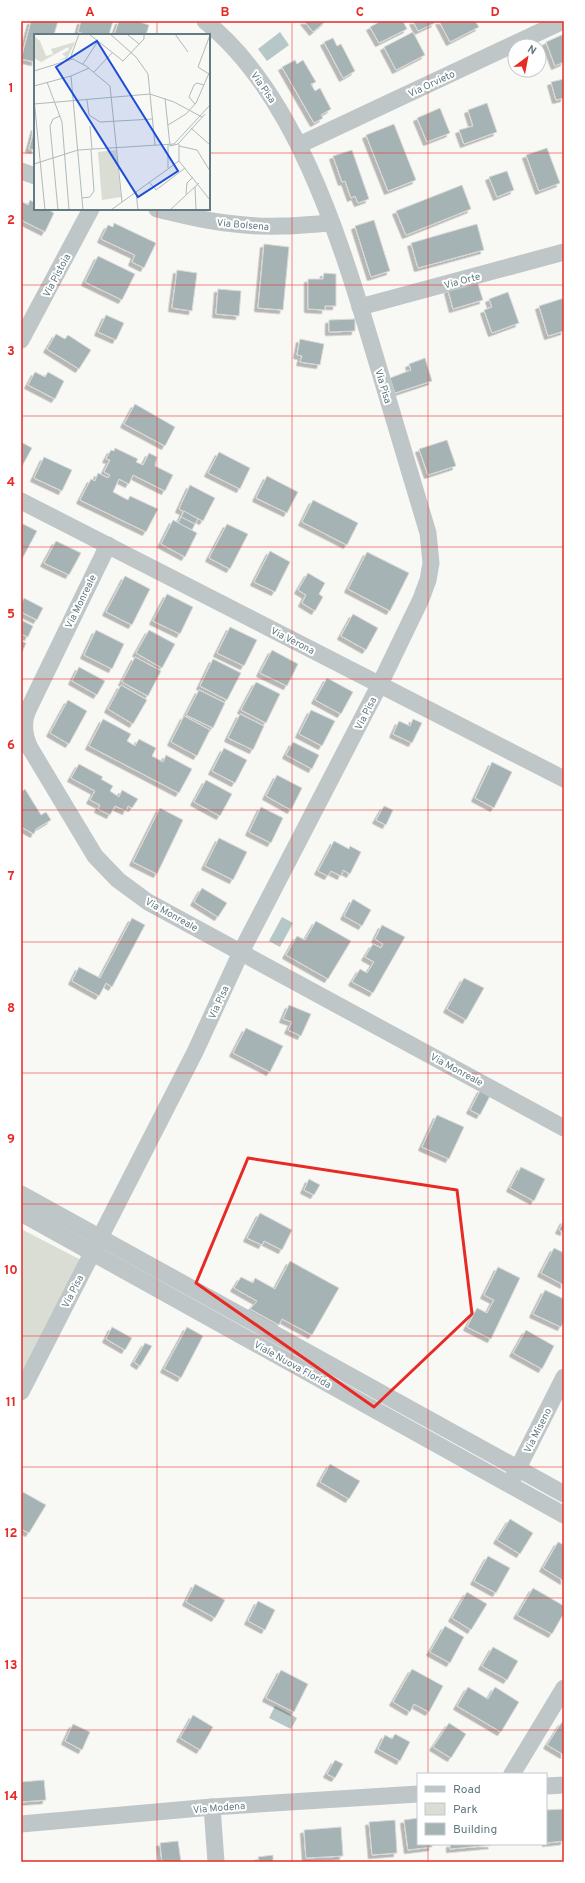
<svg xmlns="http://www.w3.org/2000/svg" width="585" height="1883" font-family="Overpass,sans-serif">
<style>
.green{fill:#d9ddd4}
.water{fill:#b5c7c7}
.building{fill:#a5b3b5;stroke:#dadad8;filter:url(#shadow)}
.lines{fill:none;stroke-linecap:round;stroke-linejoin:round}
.minor{stroke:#bfc6c8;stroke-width:17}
.marked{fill:none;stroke:#e82a25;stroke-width:3;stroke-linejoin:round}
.grid{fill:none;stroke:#e82a25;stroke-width:1;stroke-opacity:0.55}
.labels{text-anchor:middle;stroke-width:4;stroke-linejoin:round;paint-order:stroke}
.street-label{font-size:10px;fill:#627a81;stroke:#fff}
.inset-road{fill:none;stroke:#aebbbc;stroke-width:1}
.view{fill:#1d4ed8;fill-opacity:0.15;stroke:#1d4ed8;stroke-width:2}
.inset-edge{fill:none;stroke:#627a81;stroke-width:2}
.neatline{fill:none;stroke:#e82a25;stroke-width:1.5}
.grid-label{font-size:13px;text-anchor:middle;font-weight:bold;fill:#e82a25}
</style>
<defs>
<filter id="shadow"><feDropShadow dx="-3.5" dy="3.5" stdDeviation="0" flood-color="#0004"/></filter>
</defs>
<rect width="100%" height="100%" fill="#f8f8f5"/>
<polygon class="green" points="21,1229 81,1260 21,1379"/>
<g class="water">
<polygon points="280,32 289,45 267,61 258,49"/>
<polygon points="282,917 293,923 280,947 269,941"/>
<polygon points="275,1706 297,1718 291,1729 269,1718"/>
</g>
<g class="building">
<polygon points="31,21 58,21 54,35 35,35 35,62 21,59"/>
<polygon points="81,21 113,21 109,35 88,35 78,32"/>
<polygon points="119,21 137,21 149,25 146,35 114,35"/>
<polygon points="304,21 326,21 313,32"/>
<polygon points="381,21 403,21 407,29 379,43 370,27"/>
<polygon points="413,21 434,21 435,23 418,31"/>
<polygon points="439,21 475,21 479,27 450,42"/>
<polygon points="413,32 425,55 396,70 384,47"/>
<polygon points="564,34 564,62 555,66 546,42"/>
<polygon points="333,38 337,46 341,44 355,71 343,78 324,42"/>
<polygon points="295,60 297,64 303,60 316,82 311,84 315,91 320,88 331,109 321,115 323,118 314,123 282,67"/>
<polygon points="564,79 564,98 556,100 551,82"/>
<polygon points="487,103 497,132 464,144 459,130 473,126 468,110"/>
<polygon points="440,108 450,133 427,142 417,118"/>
<polygon points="394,124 416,180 388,191 366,135"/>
<polygon points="35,127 35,150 29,149"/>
<polygon points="547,148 560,183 539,191 526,155"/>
<polygon points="352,150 369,199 358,203 355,196 351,198 345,181 342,182 333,156"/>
<polygon points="507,171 514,190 497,197 489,177"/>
<polygon points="462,185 471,209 406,235 396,211"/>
<polygon points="30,200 35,203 35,209 47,209 54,213 45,232 21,220 21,201 28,205"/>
<polygon points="374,220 390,271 371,277 355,226"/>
<polygon points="114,223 156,243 144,268 132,262 135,255 101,239 108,225 113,227"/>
<polygon points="477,224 484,250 418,268 411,243"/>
<polygon points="264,244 289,247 283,310 258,308"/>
<polygon points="98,256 135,274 122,300 85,282"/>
<polygon points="177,270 197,273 192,311 172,308"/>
<polygon points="324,273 336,274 336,306 325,306 325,310 308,309 308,279 323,279"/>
<polygon points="477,281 483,300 453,309 448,290"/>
<polygon points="218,289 241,291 239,316 216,314"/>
<polygon points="508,292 519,323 492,333 484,310 492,307 489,299"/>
<polygon points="564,298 564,331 548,336 539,306"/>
<polygon points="106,315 124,323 116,340 98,332"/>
<polygon points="355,319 355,331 329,332 329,320"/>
<polygon points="56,334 65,339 68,335 91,350 79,369 47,349"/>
<polygon points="300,339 324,344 320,365 300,362 302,356 297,355"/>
<polygon points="425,358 432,381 395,393 390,378 411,370 409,364"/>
<polygon points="35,372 45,377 48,372 64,381 55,399 28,385"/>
<polygon points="135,404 175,427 165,446 124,424"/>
<polygon points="447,440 456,466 428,475 419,449"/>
<polygon points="21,442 32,448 21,468"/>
<polygon points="115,448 138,459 136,462 143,465 149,453 157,457 155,466 173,475 165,491 133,475 129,484 119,479 113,492 128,500 130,496 158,509 146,532 80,500 91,479 95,481 98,473 108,478 110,475 104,472 110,460 106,459 111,450 114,451"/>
<polygon points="219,452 250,468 240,489 208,473"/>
<polygon points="44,457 72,470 62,491 34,478"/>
<polygon points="267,476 298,492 287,513 256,498"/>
<polygon points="190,485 215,498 203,521 179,509"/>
<polygon points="313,500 358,523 347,545 302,522"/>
<polygon points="184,511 198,519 195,524 181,517"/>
<polygon points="181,517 195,524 192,530 178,523"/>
<polygon points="173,520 197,533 185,557 161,544"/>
<polygon points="21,523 37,531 21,561"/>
<polygon points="227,524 248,534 230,569 209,558"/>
<polygon points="56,541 81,553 69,575 44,563"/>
<polygon points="270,551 290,562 275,592 254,582"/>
<polygon points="367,552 409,573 390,611 348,589"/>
<polygon points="308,573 325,583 319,594 323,597 315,611 302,603 306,595 298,590"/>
<polygon points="125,576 150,589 132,625 106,612"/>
<polygon points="167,594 193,607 180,634 153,621"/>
<polygon points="24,598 43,608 37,620 21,612 21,604"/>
<polygon points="353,614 378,628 366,650 341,636"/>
<polygon points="21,620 33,626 28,637 21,634"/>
<polygon points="230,627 257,640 244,666 217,653"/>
<polygon points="96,630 124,644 112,669 84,655"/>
<polygon points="149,630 175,644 162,668 136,653"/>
<polygon points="21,641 26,643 21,655"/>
<polygon points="272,650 298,664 287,686 260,673"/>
<polygon points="135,657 161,671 148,696 122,682"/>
<polygon points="213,659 241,673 227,700 200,686"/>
<polygon points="79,667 105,681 97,695 72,681"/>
<polygon points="327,678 353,692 341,714 315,700"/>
<polygon points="256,682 280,694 266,723 241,710"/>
<polygon points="121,685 147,700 133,724 108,709"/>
<polygon points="199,690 225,703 213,728 186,715"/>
<polygon points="68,700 87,711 69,744 50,733"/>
<polygon points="311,710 335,721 322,746 299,734"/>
<polygon points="240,714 264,726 253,750 228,738"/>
<polygon points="184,716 210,730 197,756 171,742"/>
<polygon points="103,719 131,734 127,741 135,746 139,739 156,748 152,756 163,762 166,755 192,769 179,793 89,746"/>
<polygon points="413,719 422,723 412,743 393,734 399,721 410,726"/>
<polygon points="293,742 319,755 312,769 286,755"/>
<polygon points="224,748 247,760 235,783 212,771"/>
<polygon points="492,762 512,772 494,808 475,798"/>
<polygon points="79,764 103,777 101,779 113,786 110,791 119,797 122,790 138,799 132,808 128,806 126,811 115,806 110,815 98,809 100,805 90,800 95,791 71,778"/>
<polygon points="277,775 302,788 291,810 266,796"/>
<polygon points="206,780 232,794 220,816 194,802"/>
<polygon points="25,789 41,815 46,812 51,820 36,829 34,834 21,827 21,792"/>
<polygon points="384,806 393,810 386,825 376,820"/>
<polygon points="261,807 283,818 271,843 249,832"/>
<polygon points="160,808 183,820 157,874 133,862"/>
<polygon points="219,838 247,852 233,880 205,866"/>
<polygon points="334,841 349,849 350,846 361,852 350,874 343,870 341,876 331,871 328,876 318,871"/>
<polygon points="202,888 227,903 218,917 194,902"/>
<polygon points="353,899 371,910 362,926 344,916"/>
<polygon points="132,918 145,925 112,987 106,983 99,996 72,981 79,967 100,978"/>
<polygon points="316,921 351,941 328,979 286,955 297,936 305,940"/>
<polygon points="382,925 405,937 373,993 352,982 360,969 367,973 374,962 365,957 373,944 381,948 383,944 375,939"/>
<polygon points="464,978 484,988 466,1020 447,1009"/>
<polygon points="289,1005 311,1014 301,1036 288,1030 292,1022 283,1019"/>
<polygon points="246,1028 283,1046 270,1072 233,1053"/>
<polygon points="481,1089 491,1094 480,1115 470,1110"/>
<polygon points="437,1115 464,1127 449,1159 422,1147"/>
<polygon points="521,1167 545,1179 534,1201 510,1188"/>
<polygon points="309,1179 320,1185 314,1195 304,1190"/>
<polygon points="260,1213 292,1230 282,1250 264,1241 262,1245 247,1238"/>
<polygon points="564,1220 564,1232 559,1230"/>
<polygon points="554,1248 564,1253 564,1285 541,1273"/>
<polygon points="290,1261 339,1288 312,1335 282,1319 279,1325 250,1309 257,1301 234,1288 241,1277 253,1283 255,1278 275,1289"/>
<polygon points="498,1267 520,1278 491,1339 467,1327 477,1308 487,1313 494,1300 484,1295"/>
<polygon points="545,1290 564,1299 564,1321 561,1327 533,1314"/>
<polygon points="112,1327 132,1338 125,1350 106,1339"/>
<polygon points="187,1327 203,1336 181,1378 164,1369"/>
<polygon points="526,1330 554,1346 542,1369 513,1353"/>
<polygon points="145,1343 152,1346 140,1366 134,1362"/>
<polygon points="330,1464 360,1481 349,1499 320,1482"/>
<polygon points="23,1492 46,1505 29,1533 21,1529 21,1496"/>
<polygon points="510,1519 533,1533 520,1554 497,1540"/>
<polygon points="558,1542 564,1545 564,1581 543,1568"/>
<polygon points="488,1556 510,1568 496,1593 474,1581"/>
<polygon points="195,1584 225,1600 215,1618 186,1602"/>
<polygon points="533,1588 564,1606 564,1613 552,1634 517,1615"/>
<polygon points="467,1592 487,1604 471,1630 452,1618"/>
<polygon points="258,1601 275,1610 265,1630 248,1621"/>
<polygon points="445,1626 464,1637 450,1663 430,1652"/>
<polygon points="493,1647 518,1661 507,1680 482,1666"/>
<polygon points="412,1669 443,1686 429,1712 414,1704 410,1712 393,1702"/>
<polygon points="281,1670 308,1684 294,1712 266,1698"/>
<polygon points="468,1687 488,1699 495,1687 519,1702 501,1732 457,1706"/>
<polygon points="193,1715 213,1727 200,1750 180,1738"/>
<polygon points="562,1722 564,1723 564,1755 547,1745"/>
<polygon points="449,1723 466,1734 451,1758 433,1747"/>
<polygon points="73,1724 90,1732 82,1750 65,1741"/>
<polygon points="395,1734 410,1742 400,1761 378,1749 385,1735 392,1739"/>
<polygon points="335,1760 343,1764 335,1778 327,1774"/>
<polygon points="44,1780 46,1800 21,1802 21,1782"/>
<polygon points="564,1809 564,1841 546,1843 546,1810"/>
<polygon points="418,1818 418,1844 432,1844 432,1847 408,1850 404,1820"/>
<polygon points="395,1820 397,1853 372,1855 369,1822"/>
<polygon points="341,1827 343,1856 306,1858 304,1830"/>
<polygon points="178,1841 181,1862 162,1862 160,1843"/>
<polygon points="450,1844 491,1844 492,1845 450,1849"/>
<polygon points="273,1855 273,1862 259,1862 258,1857"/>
</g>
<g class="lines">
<g class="minor">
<polyline points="299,145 563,21"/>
<polyline points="21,171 35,176"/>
<path d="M157,209C186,216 215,223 245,225C273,228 302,225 331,223"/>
<polyline points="360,307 564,252"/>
<polyline points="21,340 91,209"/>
<polyline points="21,501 564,779"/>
<path d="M108,545L28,710C22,723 24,735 30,748L95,856L118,880L148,902L564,1128"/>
<polyline points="21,1194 564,1494"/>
<polyline points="21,1213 564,1515"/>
<path d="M21,1392L195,1052L241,952L380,684L421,599L428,580L431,563L428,533C408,468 389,403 370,339C338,233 294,92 205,21"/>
<polyline points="513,1478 564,1377"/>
<polyline points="512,1774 564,1688"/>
<polyline points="546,1786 564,1785"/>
<polyline points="212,1807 216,1862"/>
<polyline points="21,1824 212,1807 418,1794"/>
</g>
</g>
<path class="marked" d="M248,1158L457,1190L472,1314L374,1407L196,1283Z"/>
<path class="grid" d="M157,21V35M292,21V1862M428,21V1774M21,153H35M209,153H564M157,209V1862M21,285H564M21,416H564M21,547H564M21,679H564M21,810H564M21,942H564M21,1073H564M21,1204H564M21,1336H564M21,1467H564M21,1598H564M21,1730H564M428,1844V1862"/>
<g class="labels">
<g class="street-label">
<text transform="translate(431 83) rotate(-25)" y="4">Via Orvieto</text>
<text transform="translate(264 87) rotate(55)" y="4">Via Pisa</text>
<text transform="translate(243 224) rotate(5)" y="4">Via Bolsena</text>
<text transform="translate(56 275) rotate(-62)" y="4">Via Pistoia</text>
<text transform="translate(462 280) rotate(-15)" y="4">Via Orte</text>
<text transform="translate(384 386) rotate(73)" y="4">Via Pisa</text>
<text transform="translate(80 601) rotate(-64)" y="4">Via Monreale</text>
<text transform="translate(293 640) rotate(27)" y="4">Via Verona</text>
<text transform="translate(365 713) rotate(-63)" y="4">Via Pisa</text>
<text transform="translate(172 914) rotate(29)" y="4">Via Monreale</text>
<text transform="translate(218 1002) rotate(-65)" y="4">Via Pisa</text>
<text transform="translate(457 1069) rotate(28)" y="4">Via Monreale</text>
<text transform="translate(72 1291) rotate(-63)" y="4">Via Pisa</text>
<text transform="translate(293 1364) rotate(29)" y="4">Viale Nuova Florida</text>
<text transform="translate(537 1430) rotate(-63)" y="4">Via Miseno</text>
<text transform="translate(219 1807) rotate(-5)" y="4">Via Modena</text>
</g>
</g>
<g transform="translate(34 34)">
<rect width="176" height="176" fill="#f8f8f5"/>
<path d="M0,2L6,7L12,22L19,20L17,15L41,8L33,25L25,26L32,23L28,20L35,16L34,13L7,28L0,24ZM82,116L87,163L68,166L64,118Z" fill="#d9ddd4"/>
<path class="inset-road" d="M55,0L89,27L110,5V0M76,0L102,23L114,40L121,111M93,0L105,10M141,0L154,18M36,25L45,0M49,30L64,7M0,37L39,25L52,32L76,52L88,168M60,38L78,19M175,40L164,33L176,1M37,42L49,176M13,48L28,88L35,176M0,52L37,42L55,34M131,64L136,112M0,65L11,176M53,66L55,81L66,88L119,85M0,70L116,60L140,68L168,83M161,70L155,63L160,51L163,49L170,51M134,91L152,80L162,69L176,37M56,92L58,115M157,94L176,111M145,110V127L176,166M134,111V134M136,112L144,110L171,80M145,112L163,116L176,137M0,130L44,116L140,110L176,71M115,148L122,156L151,134M161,153L162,176M102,158L104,176M152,160L153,149L159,143M48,164L56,163L60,157L57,116M24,176L16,92L19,85L26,82M77,176L145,127M136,176L165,149"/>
<path class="view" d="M63,7L144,137L104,163L22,33Z"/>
<rect width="176" height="176" class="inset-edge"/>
</g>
<rect width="585" height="1883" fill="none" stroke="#ffffff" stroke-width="44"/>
<rect x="417" y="1773" width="130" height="72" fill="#ffffff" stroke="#c0cacd"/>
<rect x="425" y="1786" width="20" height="6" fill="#bfc6c8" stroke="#c0cacd"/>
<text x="453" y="1793" font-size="12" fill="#627a81">Road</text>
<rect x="425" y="1803" width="20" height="12" fill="#d9ddd4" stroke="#c0cacd"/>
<text x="453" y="1813" font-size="12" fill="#627a81">Park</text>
<rect x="425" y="1823" width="20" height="12" fill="#a5b3b5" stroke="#c0cacd"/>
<text x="453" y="1833" font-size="12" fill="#627a81">Building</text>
<g transform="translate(527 58) rotate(32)"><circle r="19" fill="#ffffff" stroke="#c0cacd"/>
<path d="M0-3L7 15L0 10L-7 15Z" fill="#e82a25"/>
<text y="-6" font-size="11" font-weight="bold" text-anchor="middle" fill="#627a81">N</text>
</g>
<rect x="22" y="22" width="541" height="1839" class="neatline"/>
<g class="grid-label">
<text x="90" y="16">A</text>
<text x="225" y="16">B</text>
<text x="360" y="16">C</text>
<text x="495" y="16">D</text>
<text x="11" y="92">1</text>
<text x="11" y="224">2</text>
<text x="11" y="355">3</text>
<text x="11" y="486">4</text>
<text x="11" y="618">5</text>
<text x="11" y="749">6</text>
<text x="11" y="880">7</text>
<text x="11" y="1012">8</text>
<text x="11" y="1143">9</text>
<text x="11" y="1274">10</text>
<text x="11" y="1406">11</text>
<text x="11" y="1537">12</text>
<text x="11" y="1669">13</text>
<text x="11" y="1800">14</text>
</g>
</svg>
